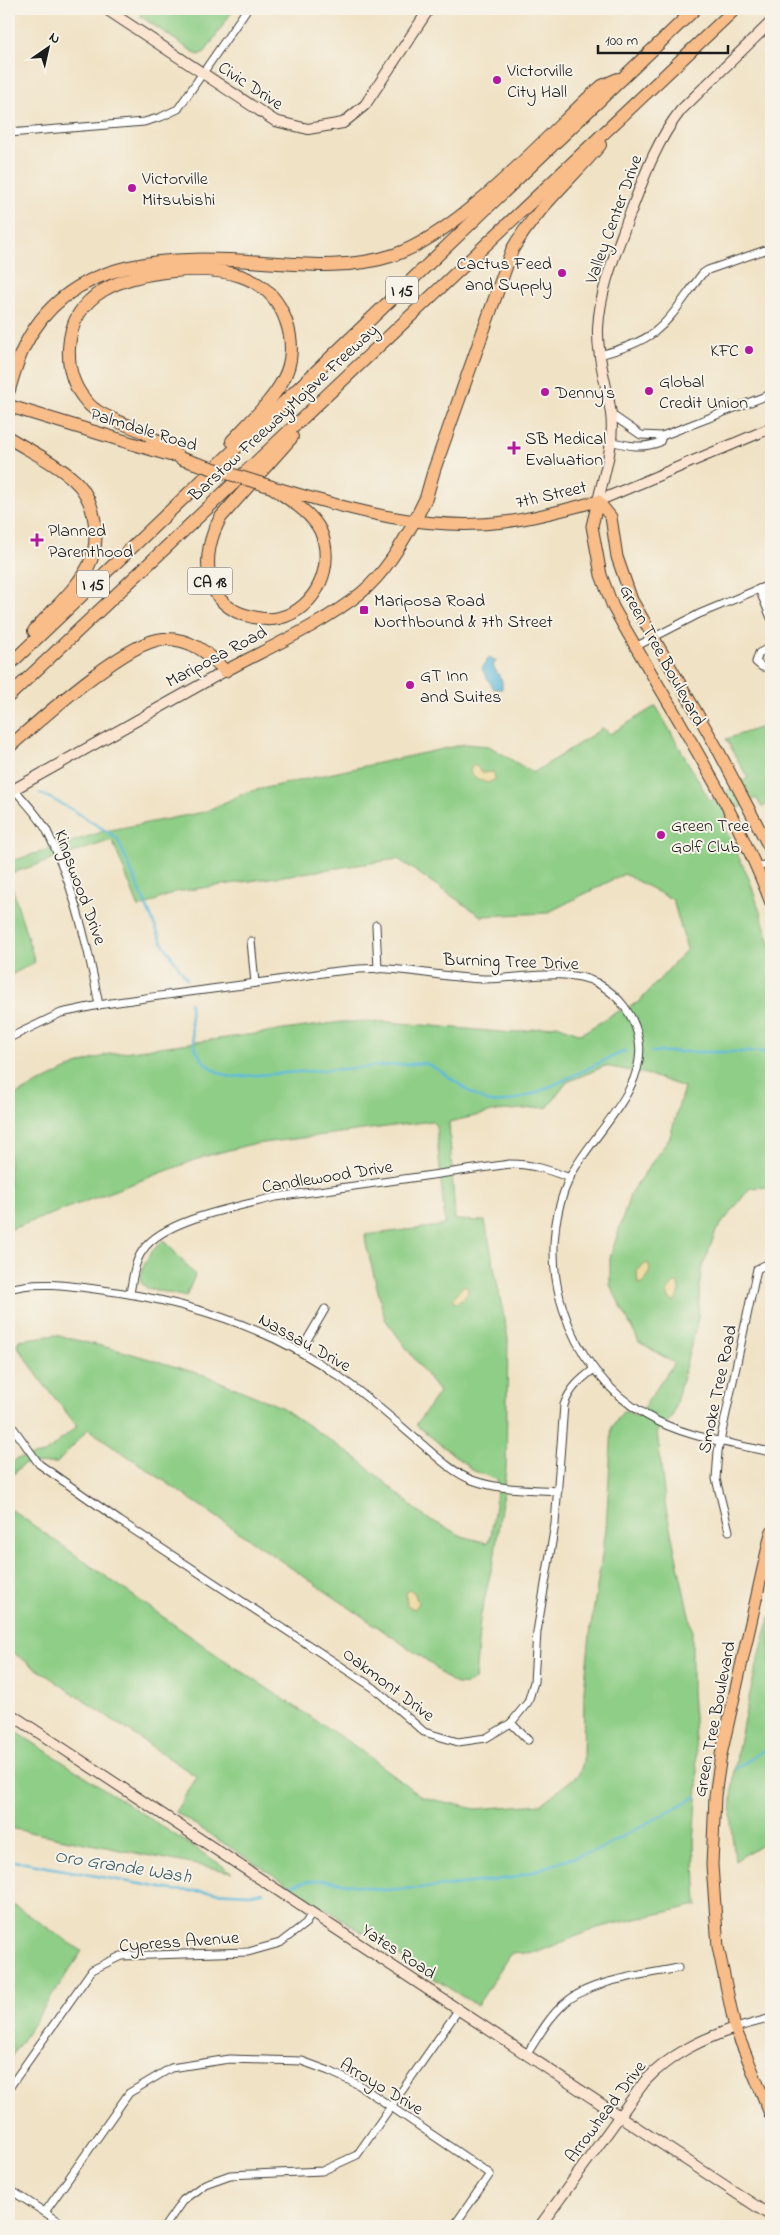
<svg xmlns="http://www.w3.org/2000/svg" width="780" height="2235" font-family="'Indie Flower',sans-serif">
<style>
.green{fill:#8ece86;stroke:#557551}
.sand{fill:#eeda9e;stroke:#857b5d}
.water{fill:#5dbadb;stroke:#3c6b7c}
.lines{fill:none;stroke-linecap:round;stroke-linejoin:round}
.stream{stroke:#5dbadb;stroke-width:2.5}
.street-casing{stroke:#3c3a35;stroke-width:9}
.secondary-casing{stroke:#3c3a35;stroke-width:12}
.primary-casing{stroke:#3c3a35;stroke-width:13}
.highway-casing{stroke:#3c3a35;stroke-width:14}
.street{stroke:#fff;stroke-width:7}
.secondary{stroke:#fce5d0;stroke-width:10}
.primary{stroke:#f8bd89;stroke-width:11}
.highway{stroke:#f8bd89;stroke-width:12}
.highway-bridge-casing{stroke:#3c3a35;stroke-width:14;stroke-linecap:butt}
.highway-bridge{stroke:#f8bd89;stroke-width:12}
.poi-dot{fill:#b5179e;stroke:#f7f3e8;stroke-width:2}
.labels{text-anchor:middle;stroke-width:4;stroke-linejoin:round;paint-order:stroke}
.shield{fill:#f7f3e8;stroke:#5e5c59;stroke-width:1}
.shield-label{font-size:16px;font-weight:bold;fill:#1c1c1c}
.poi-label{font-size:18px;fill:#1c1c1c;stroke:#f7f3e8;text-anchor:start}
.street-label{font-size:18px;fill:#1c1c1c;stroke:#f7f3e8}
.water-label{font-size:19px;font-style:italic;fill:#365b68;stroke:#f7f3e8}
</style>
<rect width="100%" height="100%" fill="#f7f3e8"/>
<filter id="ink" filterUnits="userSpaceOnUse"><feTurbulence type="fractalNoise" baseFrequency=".02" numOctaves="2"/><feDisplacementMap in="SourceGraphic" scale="10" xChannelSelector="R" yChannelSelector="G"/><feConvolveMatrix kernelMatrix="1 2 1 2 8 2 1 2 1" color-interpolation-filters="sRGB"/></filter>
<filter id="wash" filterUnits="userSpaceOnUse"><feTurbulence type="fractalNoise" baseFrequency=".0096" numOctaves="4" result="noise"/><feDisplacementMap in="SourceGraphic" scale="20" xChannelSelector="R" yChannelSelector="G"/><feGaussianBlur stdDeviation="1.12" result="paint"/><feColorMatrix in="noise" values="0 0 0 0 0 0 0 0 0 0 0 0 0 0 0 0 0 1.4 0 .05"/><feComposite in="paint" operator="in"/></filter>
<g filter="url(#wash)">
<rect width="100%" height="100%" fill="#f0e2c5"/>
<g class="green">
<polygon points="144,9 231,9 233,10 205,52 198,55 140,16"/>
<path d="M656,706L710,801L748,778L726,739L771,724V803L762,807L756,798L721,820L750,881L771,946V1187L750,1188L716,1231L701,1271L698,1319L672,1418L657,1431L666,1509L692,1629V1690L698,1786L694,1842L697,1905L597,1928L538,1952L510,1954L477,2006L175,1812L197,1777L9,1650V1508L217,1655L356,1747L422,1797L476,1809L541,1804L579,1774L583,1763L584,1690L591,1626L606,1529L612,1427L624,1410L637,1417L674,1363L639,1342L610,1285V1258L631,1192L670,1137L684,1087L646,1074L605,1066L567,1082L548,1107L497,1111L449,1122L455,1220L485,1221L508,1338L506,1470L495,1553L480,1619L475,1680C456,1693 444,1675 429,1662L88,1429L57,1463L23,1464L9,1479V1466L16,1459L44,1454L77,1426L42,1382L17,1345L19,1340L55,1335L122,1351L204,1375L281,1407L359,1460L425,1517L462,1536L487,1543L491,1537L498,1480L474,1471L416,1425L439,1392L385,1319L366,1244L365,1235L440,1226L445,1224L436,1126L432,1121L248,1145L206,1156L9,1230V1098L74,1066L109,1054L342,1022H388L512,1033L557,1025L581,1034L615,1013L639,1002L687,949L673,900L624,874L547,913L481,916L398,859L175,892L139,908L112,840L9,874V862L105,831L204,812L247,792L465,744L489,746L533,773L603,728L610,734Z"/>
<polygon points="9,877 35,962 9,976"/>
<path d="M164,1240L195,1275L186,1297L147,1288L141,1283C140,1266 151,1250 164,1240Z"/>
<path d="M770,1616L771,1838L735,1861C734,1847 731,1833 731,1819C732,1751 753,1682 770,1616Z"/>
<polygon points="9,1727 232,1872 9,1828"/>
<polygon points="9,1904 17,1907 82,1951 9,2060"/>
</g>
<g class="sand">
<polygon points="472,766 476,766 483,773 494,772 495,780 487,783 474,777 470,772"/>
<path d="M648,1263C652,1271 648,1276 643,1283L638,1284L637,1272L642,1266Z"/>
<path d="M674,1283H677C681,1289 679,1297 674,1302L669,1299L667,1292Z"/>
<polygon points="463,1286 467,1286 468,1293 459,1302 454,1303 453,1298"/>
<polygon points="409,1590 414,1592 418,1603 414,1609 407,1605 406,1594"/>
</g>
<polygon class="water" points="489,657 496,661 493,666 502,681 502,689 494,689 482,669"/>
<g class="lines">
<g class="stream">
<polyline points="40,793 71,809 117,838 162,942 187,979"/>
<path d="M190,1002C191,1037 191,1066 231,1077L424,1063C446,1070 474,1100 491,1102C521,1108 593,1063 626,1051"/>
<polyline points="651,1052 771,1052"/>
<polyline points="737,1768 771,1745"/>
<polyline points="9,1860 173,1890 251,1894 263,1892"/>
<polyline points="288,1886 308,1881 324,1880 382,1890 436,1887 512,1878 600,1849 697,1796"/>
</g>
</g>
</g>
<g filter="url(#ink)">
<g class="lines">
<g class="street-casing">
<g id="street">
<polyline points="9,133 144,122 161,117 178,109 247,9"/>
<path d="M599,355C663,339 665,323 702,274L708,270L771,248"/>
<polyline points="612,415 641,435 662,436"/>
<polyline points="662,436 771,394"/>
<path d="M610,441C629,446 642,449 660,442L662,436"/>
<polyline points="759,589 771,618"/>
<polyline points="635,647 699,614 771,584"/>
<polyline points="771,647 759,653 756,662 762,667 771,667"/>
<path d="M14,789C25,802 39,816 47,831C72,881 89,950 99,1005"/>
<polyline points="758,868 771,861"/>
<polyline points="376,925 378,969"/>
<polyline points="251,941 255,983"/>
<path d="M9,1038L61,1013L99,1005C153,996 208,990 263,982C295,978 327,971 359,969C402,966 442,978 484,979C518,979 568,967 597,983C619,995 635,1016 639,1041C647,1090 592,1134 571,1175C530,1259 566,1369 646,1415C683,1437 730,1443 771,1452"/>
<path d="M9,1289C36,1281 67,1285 95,1289C183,1300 272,1327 344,1380C372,1400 397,1423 423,1445C437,1457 454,1473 472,1480C499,1490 529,1489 558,1491"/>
<path d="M130,1293C133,1279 134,1262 143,1250C164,1219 241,1206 276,1197L510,1164C532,1164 549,1170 570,1178"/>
<polyline points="300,1352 325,1309"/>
<path d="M9,1422L39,1464L120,1521L374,1688L424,1732L458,1742L486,1738L511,1723L528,1702L534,1682L537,1632L555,1524L564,1405C570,1388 580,1380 594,1369"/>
<polyline points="729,1531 716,1479 718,1451 757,1269 771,1262"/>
<polyline points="511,1723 528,1740"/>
<polyline points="735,2028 771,2018"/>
<path d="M527,2054C538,2037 549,2017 564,2004C589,1980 644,1975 678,1968"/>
<polyline points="9,2088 92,1970 121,1956 248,1952 280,1943 306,1923 312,1913"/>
<polyline points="9,2189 66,2226"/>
<polyline points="45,2212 129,2093 171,2068 229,2059 302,2061 329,2071 359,2085 490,2174 454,2226"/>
<polyline points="165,2226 183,2200 205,2184 230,2175 322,2171 357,2155 459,2009"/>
</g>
</g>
<g class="secondary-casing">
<g id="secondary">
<polyline points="106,9 275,121 308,129 343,123 365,105 429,9"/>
<path d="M598,501C604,474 615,442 611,414C607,385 597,358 598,328C600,289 615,255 628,219C643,180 655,143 681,110L771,22"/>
<polyline points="598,501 771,428"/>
<polyline points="9,792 225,671"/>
<polyline points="9,1713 771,2216"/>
<path d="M540,2226L645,2081C671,2054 700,2040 735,2028"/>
</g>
</g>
<g class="primary-casing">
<g id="primary">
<path d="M277,488C351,510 427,532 505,522C537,518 567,509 598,501"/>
<path d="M598,501L592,526L601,575L613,607C667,704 731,798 771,903"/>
<polyline points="598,501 611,517 617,557 632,600 717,748 771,851"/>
<path d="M225,671C270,647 321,625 361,593C384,574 400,547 414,522"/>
<polyline points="771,1533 721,1755 715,1796 712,1865 718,1947 735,2028 771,2116"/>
</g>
</g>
<g class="highway-casing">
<g id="highway">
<path d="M9,390C13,376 17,361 24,347C69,254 175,256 263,262C307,265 352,269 394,255C458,233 537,147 587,99L602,86L618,79"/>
<polyline points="9,406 170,455"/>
<path d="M9,438C30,451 54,462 73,479C96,499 102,540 88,567C75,591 51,611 34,631"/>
<path d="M182,459C170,451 158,441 145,433C127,423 99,418 86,401C73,386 68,368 69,348C72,291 124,276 173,271C218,267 269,271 286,321C293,340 293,362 283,380C271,403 249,422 232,441"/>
<path d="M272,487C288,499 311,512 320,530C336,564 317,609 279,618C271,620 261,619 253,617C202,607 199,555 221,517L292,437"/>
<path d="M414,522L426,498L434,470L512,250C535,210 570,180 600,145"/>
<polyline points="9,665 695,9"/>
<polyline points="9,696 735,9"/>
<path d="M9,747C39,721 126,641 163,639C190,638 208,652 225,671"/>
</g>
</g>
<use href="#street" class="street"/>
<use href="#secondary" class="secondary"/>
<use href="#primary" class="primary"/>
<use href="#highway" class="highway"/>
<g class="highway-bridge-casing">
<polyline id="highway-bridge" points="182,459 272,487"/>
</g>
<use href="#highway-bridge" class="highway-bridge"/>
</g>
</g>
<g class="poi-dot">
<circle cx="497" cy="80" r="5"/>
<circle cx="132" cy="188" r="5"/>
<circle cx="562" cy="273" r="5"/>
<circle cx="749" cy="350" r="5"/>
<circle cx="649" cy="391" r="5"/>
<circle cx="545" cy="392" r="5"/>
<path d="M511.5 440.5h5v5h5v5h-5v5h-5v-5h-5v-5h5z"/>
<path d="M34.5 532.5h5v5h5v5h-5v5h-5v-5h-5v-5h5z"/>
<rect x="359" y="605" width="10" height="10" rx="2.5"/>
<circle cx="410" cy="685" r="5"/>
<circle cx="661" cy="835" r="5"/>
</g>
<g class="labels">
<g class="shield">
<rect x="386" y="276.5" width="32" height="27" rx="4"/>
<rect x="187.5" y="567.5" width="45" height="27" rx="4"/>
<rect x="77" y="570.5" width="32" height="27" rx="4"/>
</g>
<g class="shield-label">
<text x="402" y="296">I 15</text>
<text x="210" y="587">CA 18</text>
<text x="93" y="590">I 15</text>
</g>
<g class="poi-label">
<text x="507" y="76">Victorville<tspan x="507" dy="21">City Hall</tspan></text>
<text x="142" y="184">Victorville<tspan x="142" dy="21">Mitsubishi</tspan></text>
<text x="552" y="269" text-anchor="end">Cactus Feed<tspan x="552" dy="21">and Supply</tspan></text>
<text x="739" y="356" text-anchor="end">KFC</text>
<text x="659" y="387">Global<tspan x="659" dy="21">Credit Union</tspan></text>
<text x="555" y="398">Denny's</text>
<text x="525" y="444">SB Medical<tspan x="525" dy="21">Evaluation</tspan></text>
<text x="48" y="536">Planned<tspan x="48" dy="21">Parenthood</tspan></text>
<text x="374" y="606">Mariposa Road<tspan x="374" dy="21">Northbound &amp; 7th Street</tspan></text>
<text x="420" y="681">GT Inn<tspan x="420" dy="21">and Suites</tspan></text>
<text x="671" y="831">Green Tree<tspan x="671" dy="21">Golf Club</tspan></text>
</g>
<g class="street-label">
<text transform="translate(251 85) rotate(33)" y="6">Civic Drive</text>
<text transform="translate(613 219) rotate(-70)" y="6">Valley Center Drive</text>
<text transform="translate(283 412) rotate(-43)" y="6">Barstow Freeway;Mojave Freeway</text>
<text transform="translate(144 429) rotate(17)" y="6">Palmdale Road</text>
<text transform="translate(551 494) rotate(-13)" y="6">7th Street</text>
<text transform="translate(663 655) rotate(61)" y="6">Green Tree Boulevard</text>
<text transform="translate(216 656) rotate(-28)" y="6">Mariposa Road</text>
<text transform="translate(81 887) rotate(70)" y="6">Kingswood Drive</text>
<text transform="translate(511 961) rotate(2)" y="6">Burning Tree Drive</text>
<text transform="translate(327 1176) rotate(-9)" y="6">Candlewood Drive</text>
<text transform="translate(305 1342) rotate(29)" y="6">Nassau Drive</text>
<text transform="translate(717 1389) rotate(-78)" y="6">Smoke Tree Road</text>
<text transform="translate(389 1684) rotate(37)" y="6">Oakmont Drive</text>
<text transform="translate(714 1719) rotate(-79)" y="6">Green Tree Boulevard</text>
<text transform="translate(179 1941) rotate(-4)" y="6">Cypress Avenue</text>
<text transform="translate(399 1951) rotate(33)" y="6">Yates Road</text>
<text transform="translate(382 2086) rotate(31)" y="6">Arroyo Drive</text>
<text transform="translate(605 2111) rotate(-53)" y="6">Arrowhead Drive</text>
</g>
<g class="water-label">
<text transform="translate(123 1865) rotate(9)" y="7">Oro Grande Wash</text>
</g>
</g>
<rect width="780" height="2235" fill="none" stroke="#f7f3e8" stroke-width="30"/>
<g transform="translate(48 48) rotate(34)" stroke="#f7f3e8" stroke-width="4" paint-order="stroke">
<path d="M0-4L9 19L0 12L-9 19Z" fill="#1c1c1c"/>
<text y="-8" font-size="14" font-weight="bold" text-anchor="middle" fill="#1c1c1c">N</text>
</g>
<path d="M598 45v8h130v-8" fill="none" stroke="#1c1c1c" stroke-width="2.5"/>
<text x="605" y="45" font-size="15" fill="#1c1c1c" stroke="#f7f3e8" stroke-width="4" paint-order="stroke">100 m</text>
</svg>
